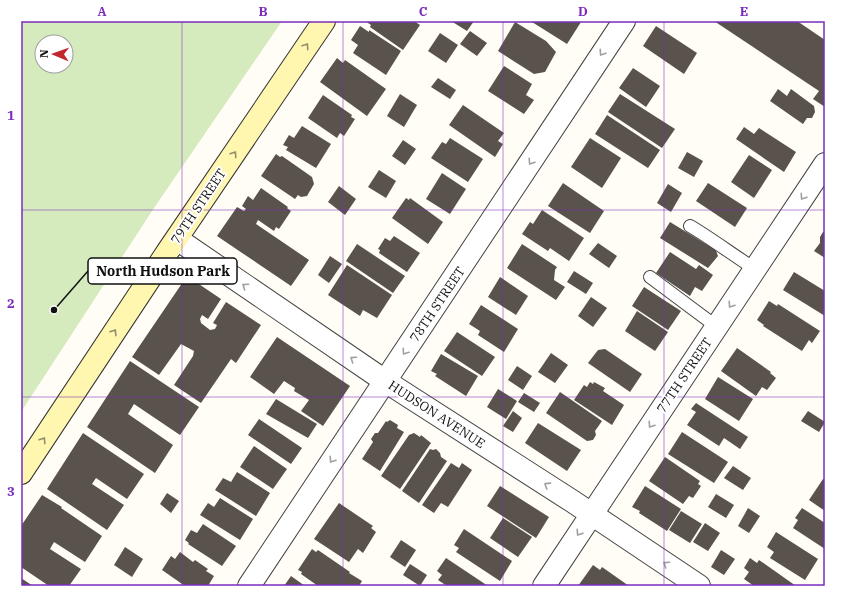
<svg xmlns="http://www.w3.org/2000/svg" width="846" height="607" font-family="'IBM Plex Serif',serif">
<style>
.green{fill:#d5ebbd;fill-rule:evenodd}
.building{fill:#5a524d}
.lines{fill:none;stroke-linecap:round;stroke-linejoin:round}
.lane-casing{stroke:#444;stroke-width:14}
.street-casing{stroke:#444;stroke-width:24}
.secondary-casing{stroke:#333;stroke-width:24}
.lane{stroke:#fff;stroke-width:12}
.street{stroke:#fff;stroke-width:22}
.secondary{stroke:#fff6b0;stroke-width:22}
.oneway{stroke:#948f68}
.oneway2{stroke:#a0a0a0}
.grid{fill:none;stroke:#7b2cbf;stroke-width:1;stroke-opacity:0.55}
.labels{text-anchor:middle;stroke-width:4;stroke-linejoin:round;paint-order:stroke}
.street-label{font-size:13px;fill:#111;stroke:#fff}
.leader{fill:none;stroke:#111;stroke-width:1.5}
.callout-dot{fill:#111;stroke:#fff;stroke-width:1.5}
.callout{fill:#fff;stroke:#111;stroke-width:1.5}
.callout-label{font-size:14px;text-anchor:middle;font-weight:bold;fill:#111}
.neatline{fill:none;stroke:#7b2cbf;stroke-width:1.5}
.grid-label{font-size:13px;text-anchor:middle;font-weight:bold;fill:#7b2cbf}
</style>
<rect width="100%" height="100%" fill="#fffdf5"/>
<path class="green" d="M21,21H282L154,208L21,412ZM42,42H66V66H42Z"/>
<g class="building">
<polygon points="365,21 414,21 420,25 403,50 370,27 371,25"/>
<polygon points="451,21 474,21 467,31"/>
<polygon points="533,21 579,21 581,22 567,44 532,22"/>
<polygon points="714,21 797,21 825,40 825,107 813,99 819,91"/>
<polygon points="515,22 546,41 556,52 545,72 534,74 498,51"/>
<polygon points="360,26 369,32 369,30 401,51 386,75 353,53 358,45 351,40"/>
<polygon points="656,26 697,53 684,74 643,46"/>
<polygon points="470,31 487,43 477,56 460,44"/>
<polygon points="440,33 458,45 446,63 428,51"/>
<polygon points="337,58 343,63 345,60 386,89 367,116 320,82"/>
<polygon points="504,66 532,84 526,95 534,100 524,114 488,91"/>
<polygon points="633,68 660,86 646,107 619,88"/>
<polygon points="438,78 456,90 450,99 431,87"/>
<polygon points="778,89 787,96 791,89 814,106 815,112 812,118 807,118 803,124 770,101"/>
<polygon points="400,94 417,105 404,127 387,116"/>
<polygon points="620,94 675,129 662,148 608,112"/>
<polygon points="323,95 352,115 351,117 355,119 344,136 340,133 337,138 308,118"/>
<polygon points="463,105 504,133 498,141 503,144 495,157 449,125"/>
<polygon points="607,115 660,150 648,168 595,134"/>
<polygon points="302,126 331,144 316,168 286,150 288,147 283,145 289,135 294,138"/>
<polygon points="744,127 754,134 759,128 796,152 784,172 736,139"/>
<polygon points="450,138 483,159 468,182 431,158 442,142 446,144"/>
<polygon points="590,138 621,158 602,188 571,167"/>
<polygon points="403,140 416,149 405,165 392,156"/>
<polygon points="687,152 703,161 694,177 678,168"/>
<polygon points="276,154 280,157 282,156 312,177 314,184 307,196 301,197 298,195 295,199 261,176"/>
<polygon points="749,155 772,170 754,198 731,182"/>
<polygon points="379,170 396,181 386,198 368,187"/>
<polygon points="442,173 466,189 450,214 426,199"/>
<polygon points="563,183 604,211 590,233 548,206"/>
<polygon points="708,183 747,208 735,227 696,201"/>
<polygon points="668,184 682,193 671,212 657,203"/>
<polygon points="339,186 356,199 345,215 328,202"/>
<polygon points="261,188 288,207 287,208 291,211 279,229 276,227 274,231 258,220 256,224 309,260 291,286 217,236 237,207 244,211 246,209 242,206 248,196 253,200"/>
<polygon points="406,198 409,200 410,198 443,222 428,244 392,218"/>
<polygon points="542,210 584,238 569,261 550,248 548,251 522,234 530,222 533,224"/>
<polygon points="670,222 709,246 715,248 718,256 708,268 660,238"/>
<polygon points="823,232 825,232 825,258 814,251 820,243 820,237"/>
<polygon points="394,236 420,253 407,272 379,253 380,250 378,249 385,238 390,241"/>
<polygon points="598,243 617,256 609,268 589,254"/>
<polygon points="357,244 405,276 393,293 346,261"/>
<polygon points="522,244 557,267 555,270 554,280 565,287 556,300 507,268"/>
<polygon points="670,252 696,269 699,265 713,275 702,291 695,287 690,296 656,273"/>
<polygon points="330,256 342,264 329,283 318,275"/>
<polygon points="347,265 392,295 377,318 363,310 360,316 328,295"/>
<polygon points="574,271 593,283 586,294 567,282"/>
<polygon points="794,272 825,291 825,316 783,290"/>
<polygon points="187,276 221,299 208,319 202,315 200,319 201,323 210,330 215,329 217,325 213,323 226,302 261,325 236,363 231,359 201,403 174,385 193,356 194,351 181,344 159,375 132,357"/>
<polygon points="500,277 528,296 516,315 488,297"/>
<polygon points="644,287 681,311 668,330 632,306"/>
<polygon points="591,297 607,308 593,327 578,316"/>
<polygon points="769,301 777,306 778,304 820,331 812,343 809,340 802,351 763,326 764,325 757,320"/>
<polygon points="481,305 518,329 504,352 478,335 480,331 469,324"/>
<polygon points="637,311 668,332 655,351 625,331"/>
<polygon points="457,332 495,357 482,376 444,351"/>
<polygon points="277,337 350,386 323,426 301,411 309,400 294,391 295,388 284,381 274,394 250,377"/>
<polygon points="737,348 771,372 770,373 776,378 767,390 762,387 756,396 721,371"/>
<polygon points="605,349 642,374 630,392 588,363 598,350"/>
<polygon points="551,353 568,365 555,383 538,372"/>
<polygon points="441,354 478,376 466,396 435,376 437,374 431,371"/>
<polygon points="130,361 199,407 180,435 134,404 128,414 173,445 155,473 87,427"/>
<polygon points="517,366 532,376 523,390 508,380"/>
<polygon points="718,377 753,399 739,421 705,399"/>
<polygon points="590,382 593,384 594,382 605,388 603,391 624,405 612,425 574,400 584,385 587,387"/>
<polygon points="498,389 517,401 506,419 487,407"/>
<polygon points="560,392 602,421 595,431 596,435 593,440 587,441 546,413"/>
<polygon points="524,393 540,403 534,412 518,402"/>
<polygon points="276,399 317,424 308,438 266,414"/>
<polygon points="696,403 748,437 740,449 724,438 719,446 687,425 696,412 691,409"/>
<polygon points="513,411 522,418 513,432 503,426"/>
<polygon points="808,411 825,422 819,432 801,421"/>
<polygon points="259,419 302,448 291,464 248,435"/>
<polygon points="390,420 398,425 397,428 404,432 380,471 362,459 373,442 371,439 375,433 378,433 386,421 387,422"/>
<polygon points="538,423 581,450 567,471 525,443"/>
<polygon points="682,432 728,462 714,483 668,454"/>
<polygon points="83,433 144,474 127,499 96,478 92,484 124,505 107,530 47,489"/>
<polygon points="414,433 420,437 421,435 431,443 400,489 381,476 409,435"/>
<polygon points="254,446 287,469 273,489 240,467"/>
<polygon points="430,449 433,450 436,449 440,453 441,457 447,461 419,503 402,491"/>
<polygon points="665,457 700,481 698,484 701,486 693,498 689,496 683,504 649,481"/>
<polygon points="451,463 459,468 462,463 472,470 448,507 441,503 434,513 422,505"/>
<polygon points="733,466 751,478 743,490 724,478"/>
<polygon points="237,472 270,493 256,516 215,490 223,478 231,482"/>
<polygon points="823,479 825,480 825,511 809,500"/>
<polygon points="500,486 549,517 536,538 487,506"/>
<polygon points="645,486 681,509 667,531 639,513 640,511 632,507"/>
<polygon points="167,493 179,501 171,513 160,504"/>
<polygon points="716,494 734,505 726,518 708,507"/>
<polygon points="42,495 62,507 61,508 102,536 85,562 54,542 50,549 81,569 69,586 49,586 21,567 21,526"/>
<polygon points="220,498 253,519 240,540 200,515 208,503 214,507"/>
<polygon points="339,503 373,526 371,528 376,532 363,553 358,549 349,562 314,539"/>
<polygon points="748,508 760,516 749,533 738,526"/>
<polygon points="802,508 825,523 825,549 793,528 798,520 795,518"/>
<polygon points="681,511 702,524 690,543 669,530"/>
<polygon points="503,518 532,537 518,557 490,538"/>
<polygon points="705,523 720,533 708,551 693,542"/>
<polygon points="203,524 236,546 222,566 188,544 189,543 185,540 191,530 197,533"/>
<polygon points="464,529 512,561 500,581 456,552 459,548 454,545"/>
<polygon points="776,532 818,559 805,580 770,558 774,552 767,547"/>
<polygon points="401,540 416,550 405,567 390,557"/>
<polygon points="125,547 143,559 132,577 114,565"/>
<polygon points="312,549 316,552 318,550 350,572 349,573 362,581 359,586 318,586 301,574 302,572 298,570"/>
<polygon points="721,550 735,559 724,575 711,567"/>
<polygon points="180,552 193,562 195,560 208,569 206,571 214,576 208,586 185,586 162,570 171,556 175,559"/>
<polygon points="446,558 488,586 447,586 438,580 442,575 437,571"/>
<polygon points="750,558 757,563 759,560 796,586 754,586 744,579 749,572 744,568"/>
<polygon points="410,564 427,575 420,586 403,575"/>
<polygon points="593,565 600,570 602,567 629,586 578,586"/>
<polygon points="291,576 305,586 284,586"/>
<polygon points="21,578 33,586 21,586"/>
</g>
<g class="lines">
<g class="lane-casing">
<g id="lane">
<path d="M690,226C712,239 733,255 755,269"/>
<polyline points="650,277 717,327"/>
</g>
</g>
<g class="street-casing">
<g id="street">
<polyline points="177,239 385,381 572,501 699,586"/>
<polyline points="249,586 624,21"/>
<polyline points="544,586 825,164"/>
</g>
</g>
<g class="secondary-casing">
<polyline id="secondary" points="21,473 168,251 324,21"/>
</g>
<use href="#lane" class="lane"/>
<use href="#street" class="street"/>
<use href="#secondary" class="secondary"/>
</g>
<defs><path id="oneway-chevron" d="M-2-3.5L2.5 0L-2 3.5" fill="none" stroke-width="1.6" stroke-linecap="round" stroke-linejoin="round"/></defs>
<g class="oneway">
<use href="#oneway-chevron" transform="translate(306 46) rotate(-56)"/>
<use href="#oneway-chevron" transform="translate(234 154) rotate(-56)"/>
<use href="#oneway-chevron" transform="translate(114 332) rotate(-57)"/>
<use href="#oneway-chevron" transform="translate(43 440) rotate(-57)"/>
</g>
<g class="oneway2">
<use href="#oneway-chevron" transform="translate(602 53) rotate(124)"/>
<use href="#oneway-chevron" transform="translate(531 162) rotate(124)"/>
<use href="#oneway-chevron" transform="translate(803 197) rotate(124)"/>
<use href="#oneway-chevron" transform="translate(245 286) rotate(-146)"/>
<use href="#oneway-chevron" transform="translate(731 305) rotate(124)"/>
<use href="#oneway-chevron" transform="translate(405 352) rotate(124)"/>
<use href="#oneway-chevron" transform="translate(353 359) rotate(-146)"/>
<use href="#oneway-chevron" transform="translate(651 425) rotate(124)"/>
<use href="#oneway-chevron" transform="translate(332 460) rotate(124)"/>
<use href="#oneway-chevron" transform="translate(547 485) rotate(-147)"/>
<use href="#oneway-chevron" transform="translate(579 533) rotate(123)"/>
<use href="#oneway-chevron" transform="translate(666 564) rotate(-146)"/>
</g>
<path class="grid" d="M182,21V586M343,21V586M503,21V586M664,21V586M21,210H825M21,397H825"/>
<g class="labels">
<g class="street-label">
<text transform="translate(198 206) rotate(-56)" y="5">79TH STREET</text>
<text transform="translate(437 304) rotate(-56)" y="5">78TH STREET</text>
<text transform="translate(684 375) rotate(-56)" y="5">77TH STREET</text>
<text transform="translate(437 414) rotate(33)" y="5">HUDSON AVENUE</text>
</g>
</g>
<path class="leader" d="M54 310L88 271"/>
<circle class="callout-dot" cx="54" cy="310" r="4"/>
<rect class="callout" x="88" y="258" width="149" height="26" rx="4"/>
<g class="callout-label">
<text x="163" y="276">North Hudson Park</text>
</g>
<rect width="846" height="607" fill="none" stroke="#ffffff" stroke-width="44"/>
<g transform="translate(54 54) rotate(272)"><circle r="19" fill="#ffffff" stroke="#a0a0a0"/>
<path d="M0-3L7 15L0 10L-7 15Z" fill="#c4262e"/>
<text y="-6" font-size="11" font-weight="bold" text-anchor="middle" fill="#111111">N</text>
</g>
<rect x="22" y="22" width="802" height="563" class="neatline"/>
<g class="grid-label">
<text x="102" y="16">A</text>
<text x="263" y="16">B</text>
<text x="423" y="16">C</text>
<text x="583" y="16">D</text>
<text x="744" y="16">E</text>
<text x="11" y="120">1</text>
<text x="11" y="308">2</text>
<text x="11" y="496">3</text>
</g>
</svg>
